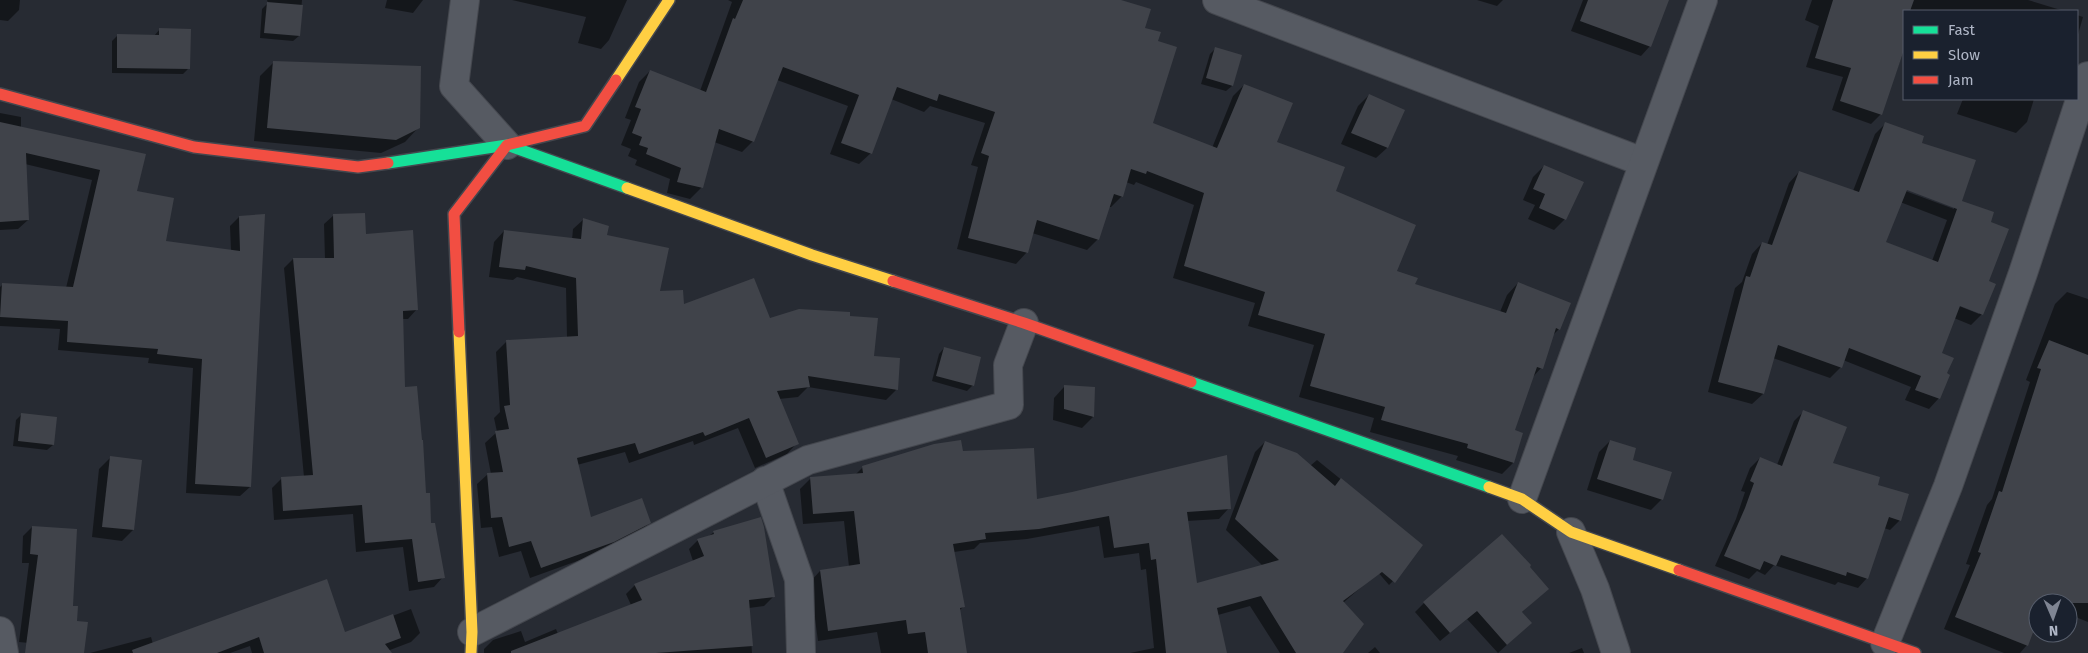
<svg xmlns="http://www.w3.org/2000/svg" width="2088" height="653" font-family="'Fira Sans',sans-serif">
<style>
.shadow{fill:#0007;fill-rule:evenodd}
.building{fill:#40434a;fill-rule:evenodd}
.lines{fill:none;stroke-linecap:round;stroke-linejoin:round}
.street-casing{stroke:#44474e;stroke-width:30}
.fast-casing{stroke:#44474e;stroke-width:14}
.slow-casing{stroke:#44474e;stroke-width:14}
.jam-casing{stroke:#44474e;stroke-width:14}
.street{stroke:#565a62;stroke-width:28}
.fast{stroke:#16e098;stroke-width:11}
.slow{stroke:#ffcf43;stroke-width:11}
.jam{stroke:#f24e42;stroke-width:11}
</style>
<rect width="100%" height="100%" fill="#272b33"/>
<g class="shadow">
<polygon points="0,0 20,0 19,10 8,21 0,20"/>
<polygon points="267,0 302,0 299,36 293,41 260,38 262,9 268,3"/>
<polygon points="387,0 423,0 413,13 385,8"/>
<polygon points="512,0 627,0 609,40 601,49 578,43 586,17"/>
<polygon points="728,0 1116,0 1157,42 1152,124 1212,148 1233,96 1244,85 1275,143 1334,191 1395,272 1414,285 1500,312 1507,295 1518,283 1559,329 1552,336 1541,368 1532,378 1514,431 1522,433 1513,463 1502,474 1456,460 1458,456 1370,432 1374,418 1299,397 1314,345 1248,326 1255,303 1173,278 1194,205 1136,182 1134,185 1126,182 1122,196 1111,207 1109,207 1098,239 1087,250 1032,233 1027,252 1016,264 957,249 978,167 971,165 985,123 930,106 924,112 891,99 871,153 859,164 830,154 848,106 777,80 753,141 742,152 714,142 701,188 690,199 667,193 670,179 635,165 637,160 628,156 631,149 621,145 631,120 625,118 639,82 650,71 700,91 732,2"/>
<polygon points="1477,0 1503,0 1497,6"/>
<polygon points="1583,0 1667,0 1650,46 1641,56 1571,31"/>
<polygon points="1812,0 2028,0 2064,11 1904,11 1904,50 1881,114 1871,124 1832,110 1843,77 1806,67 1819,26 1805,20"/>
<polygon points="2077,15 2083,17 2077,38"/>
<polygon points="160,29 188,69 183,74 112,73 112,41 117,36 154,36"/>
<polygon points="1215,49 1232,86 1226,91 1201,84 1210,54"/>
<polygon points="273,63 418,128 405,142 381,153 254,141 260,76"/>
<polygon points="1369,95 1403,110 1387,148 1376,158 1341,144 1358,106"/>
<polygon points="1963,99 2034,99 2027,122 2016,133 1957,114"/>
<polygon points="0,113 21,117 21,128 145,155 136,192 164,242 231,251 230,226 239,217 250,487 240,496 186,493 193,368 148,363 149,358 58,350 60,329 0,326 0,287 3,284 66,288 92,180 25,164 28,220 18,229 0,230"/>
<path d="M1886,123L1920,143L1961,201L1989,223L1988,282L1982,314L1971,325L1954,318L1940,353L1946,374L1939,398L1929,409L1905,400L1911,387L1843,360L1841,367L1830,378L1773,358L1763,394L1752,404L1708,392L1735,288L1742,282L1752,254L1762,243L1767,245L1789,183L1799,172L1853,191L1875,134ZM1901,187L1954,207V209L1900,189ZM1900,202L1947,220L1932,261L1884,243ZM1955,302L1979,311V314L1954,304Z"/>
<polygon points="1544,166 1565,219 1554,230 1528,219 1535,205 1523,200 1533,177"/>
<polygon points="334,215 365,235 417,309 408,319 402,319 404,388 430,524 443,577 434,587 409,591 403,547 356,552 353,514 274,520 272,488 282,478 304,477 284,268 293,259 325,259 324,224"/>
<polygon points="584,219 606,236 659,292 682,306 769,320 848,317 873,357 896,390 886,400 808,387 798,397 779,399 797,443 787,454 755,468 738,428 694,445 693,441 629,463 625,452 577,465 590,519 650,522 639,533 602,552 530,578 521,551 499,557 492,527 481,528 477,484 488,474 491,474 485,443 497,432 494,418 500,412 496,352 507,341 567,338 566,288 517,277 513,280 489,277 494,242 504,231 572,240 573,229"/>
<polygon points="2067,292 2088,299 2088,622 2068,614 2068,603 2038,603 2038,615 2027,645 2020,653 2004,653 1944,629 1970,565 1966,564 1987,505 1992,499 2030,382 2026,380 2055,304"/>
<polygon points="944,348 973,385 967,391 932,381 939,354"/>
<polygon points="1064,387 1093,417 1082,428 1053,420 1054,398"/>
<polygon points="1803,412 1831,464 1876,485 1900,520 1890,530 1884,528 1867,578 1858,588 1838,582 1835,585 1774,565 1765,575 1757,571 1749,579 1715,566 1736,519 1745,492 1741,491 1750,468 1760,458 1777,465 1794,421"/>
<polygon points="22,414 53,445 47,450 13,446 16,420"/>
<polygon points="1610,441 1662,499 1651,510 1587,490 1599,452"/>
<polygon points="1265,442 1310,466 1317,460 1422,545 1399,575 1389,585 1370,563 1374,576 1343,603 1341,653 1280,653 1250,606 1218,615 1226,653 1130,653 1154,648 1146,569 1141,570 1139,553 1104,558 1099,526 1027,539 980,543 974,549 954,552 963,607 959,611 966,653 881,653 877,632 818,641 810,582 820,571 849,567 844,521 803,524 800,489 811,478 855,475 863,467 962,452 1036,500 1229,508 1219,519 1187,521 1196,584 1263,566 1226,530 1255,452"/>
<polygon points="110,458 141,461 133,530 122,541 92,537 99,469"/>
<polygon points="32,527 71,607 83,653 28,653 29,643 19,642 29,563 22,563 23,536"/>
<polygon points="714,532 773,597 764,606 749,608 752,653 484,653 484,649 493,640 521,631 525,642 556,629 558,634 631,605 626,594 635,585 693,561 689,549 698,540 709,536"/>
<polygon points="1528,567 1547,589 1521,613 1521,632 1498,653 1467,619 1440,641 1415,612 1424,603"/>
<polygon points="326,580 344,634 411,609 420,633 411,642 382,653 252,653 250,646 230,653 90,653 151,637 153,644"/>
<polygon points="1375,647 1380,653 1368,653"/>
<polygon points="1582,648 1584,653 1569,653"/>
</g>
<g class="building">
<polygon points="743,0 1121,0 1151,9 1145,28 1161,32 1158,41 1177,47 1153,123 1217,148 1244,84 1293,103 1277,142 1345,167 1336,191 1416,225 1397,271 1418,278 1415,284 1506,313 1518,282 1571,303 1560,330 1556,328 1543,369 1537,367 1515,430 1523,433 1514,463 1467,448 1468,444 1381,420 1385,407 1310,386 1325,334 1258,315 1265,292 1184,266 1204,193 1147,171 1146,174 1131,169 1123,197 1114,194 1099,240 1037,220 1028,253 968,238 989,156 981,153 995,112 939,94 937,101 897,87 872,154 841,143 859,95 783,67 754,142 719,129 703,188 677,182 681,168 646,154 648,148 639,145 642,137 632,133 641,109 635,107 650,70 706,92 733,18 735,19"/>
<polygon points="1588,0 1669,0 1651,47 1580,21"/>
<polygon points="1833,0 1914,0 1910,11 1904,11 1904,50 1882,115 1840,101 1851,68 1815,58"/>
<polygon points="267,2 303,5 300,36 264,33"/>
<polygon points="159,28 191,29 190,69 117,68 117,34 159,35"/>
<polygon points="1215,47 1242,55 1233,86 1206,78"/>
<polygon points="273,61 421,66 420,128 396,140 267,128"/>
<polygon points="1369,94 1405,110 1388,148 1351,133"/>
<polygon points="0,122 146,154 137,191 174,198 166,241 240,251 239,216 265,214 251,487 195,484 202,359 157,354 158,349 67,342 68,321 0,317 2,283 73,287 100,170 26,153 29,220 0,222"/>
<path d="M1885,122L1924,136L1922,143L1976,160L1962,201L1994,212L1991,222L2009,229L1989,281L1996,284L1983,315L1960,306L1942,353L1954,358L1947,373L1950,375L1940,399L1915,390L1921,376L1849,348L1842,368L1778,345L1764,394L1718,382L1746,276L1750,277L1762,242L1772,245L1799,171L1859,192ZM1907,190L1957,209L1938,262L1886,242Z"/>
<polygon points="1544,165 1584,182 1566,220 1539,208 1545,194 1533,189"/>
<polygon points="365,213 366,234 413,230 418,310 403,311 405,387 417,386 422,440 423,440 426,493 430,493 431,523 435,523 445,578 418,582 412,539 365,543 362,505 283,511 281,477 313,475 293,258 334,258 333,214"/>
<polygon points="583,218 609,226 607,235 669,248 660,291 683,290 684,304 754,278 770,318 799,309 850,312 850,316 878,318 874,356 900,358 898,390 808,376 810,387 777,391 799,444 766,458 749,418 705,436 703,432 639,454 635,443 577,458 591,517 642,498 651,523 614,542 541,568 531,541 509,547 502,517 491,518 487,473 503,472 495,431 509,429 504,406 510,405 506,340 578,336 576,278 526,266 525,270 499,267 504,230 581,239"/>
<polygon points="2049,340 2088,355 2088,603 2038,603 2038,619 2028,646 1955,617 1981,553 1978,552 1999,491 2002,492 2041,369 2037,368"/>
<polygon points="944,347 981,357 974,386 936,376"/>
<polygon points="1064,385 1095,387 1094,417 1064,409"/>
<polygon points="1803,410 1847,427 1833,463 1880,477 1878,485 1909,494 1901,521 1889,517 1868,579 1847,572 1846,576 1781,555 1776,566 1764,561 1760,570 1724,556 1745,508 1754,483 1750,481 1760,457 1782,466"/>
<polygon points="21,413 57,417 54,445 18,441"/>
<polygon points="961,440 963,451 1034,448 1037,499 1072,492 1227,455 1231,509 1187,512 1197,583 1279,560 1235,519 1265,441 1297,453 1335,486 1341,478 1423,545 1395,583 1382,572 1343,601 1364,624 1343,653 1296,653 1261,596 1217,608 1227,653 1166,653 1156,559 1151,560 1149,543 1114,548 1109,516 1039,529 985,533 986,539 953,544 965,607 960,608 967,653 928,653 925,632 908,634 906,620 828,631 820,570 860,564 854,511 813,514 810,477 863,473 862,466 934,444"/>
<polygon points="1610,440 1636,448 1633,460 1672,472 1663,500 1597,479"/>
<polygon points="110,456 142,460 134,530 102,527"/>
<polygon points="761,517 764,527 775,597 749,600 753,646 656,653 511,653 511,651 642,600 634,584 704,556 697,539 714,534 713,531"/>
<polygon points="32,526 77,529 73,606 78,606 77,621 88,622 84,653 25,653 38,555 30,554"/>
<polygon points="1502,534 1531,565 1530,567 1549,589 1522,612 1532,623 1507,645 1477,611 1450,633 1423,602"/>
<polygon points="327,579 345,632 393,614 401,638 385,644 392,653 264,653 259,637 217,653 133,653 132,650"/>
</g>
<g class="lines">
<g class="street-casing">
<g id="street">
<polyline points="465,0 454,86 507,145"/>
<polyline points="1217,0 1643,162"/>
<polyline points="765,481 799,579 801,653"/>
<polyline points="1522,499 1703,0"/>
<polyline points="1571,532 1595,589 1616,653"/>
<polyline points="0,631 4,653"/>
<polyline points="472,632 808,460 1009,405 1008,365 1024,323"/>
<polyline points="1885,643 1948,486 2023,273 2088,76"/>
</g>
</g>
<g class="fast-casing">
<g id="fast">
<polyline points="388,163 507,145 627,188"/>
<polyline points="1191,382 1489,487"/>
</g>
</g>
<g class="slow-casing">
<g id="slow">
<polyline points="616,80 669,0"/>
<polyline points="627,188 812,255 893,281"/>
<polyline points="459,332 472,632 471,653"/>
<polyline points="1489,487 1522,499 1571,532 1679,570"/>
</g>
</g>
<g class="jam-casing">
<g id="jam">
<polyline points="0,94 194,147 358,167 388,163"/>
<polyline points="893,281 1024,323 1191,382"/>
<polyline points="459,332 454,214 507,145 585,126 616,80"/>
<polyline points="1679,570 1915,653"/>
</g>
</g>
<use href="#street" class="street"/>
<use href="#fast" class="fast"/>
<use href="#slow" class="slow"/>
<use href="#jam" class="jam"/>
</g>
<rect x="1903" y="10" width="175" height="90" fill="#1a212e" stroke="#565d6b"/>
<rect x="1913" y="26" width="25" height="8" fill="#16e098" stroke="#565d6b"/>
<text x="1948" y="35" font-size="15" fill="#afb6c6">Fast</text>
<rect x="1913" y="51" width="25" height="8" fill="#ffcf43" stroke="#565d6b"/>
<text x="1948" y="60" font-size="15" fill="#afb6c6">Slow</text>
<rect x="1913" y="76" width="25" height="8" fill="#f24e42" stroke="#565d6b"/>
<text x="1948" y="85" font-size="15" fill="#afb6c6">Jam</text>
<g transform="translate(2053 618) rotate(178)"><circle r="24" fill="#1a212e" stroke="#565d6b"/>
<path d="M0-4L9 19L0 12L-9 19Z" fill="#7f8593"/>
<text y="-8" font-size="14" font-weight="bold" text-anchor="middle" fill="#afb6c6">N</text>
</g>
</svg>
